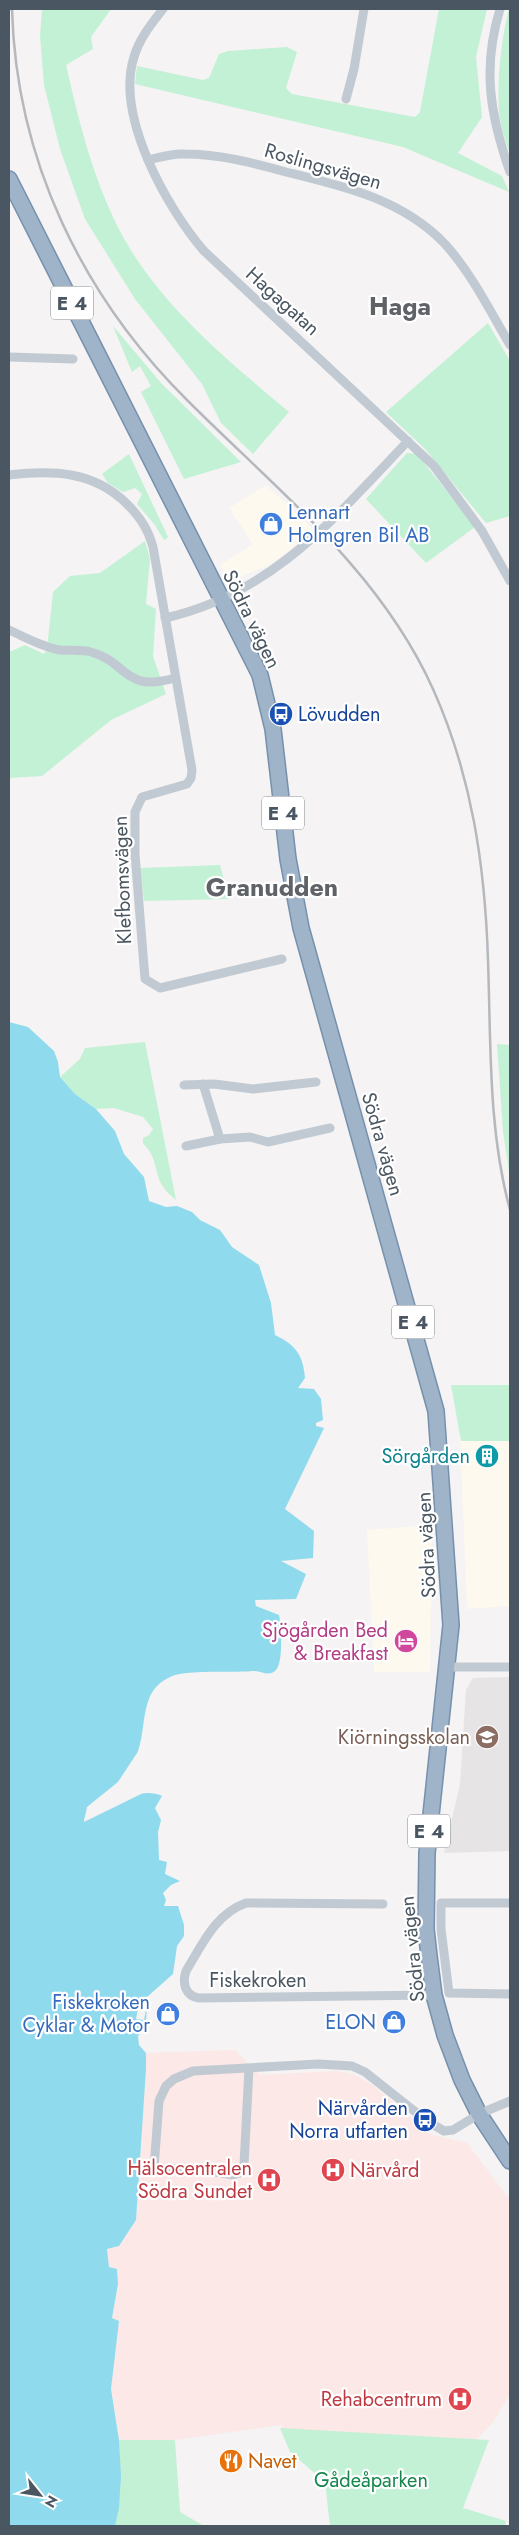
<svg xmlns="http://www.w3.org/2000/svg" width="519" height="2535" font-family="Jost,sans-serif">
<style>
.commercial{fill:#fdf9ef}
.education{fill:#e6e4e5}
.medical{fill:#fce8e6}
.green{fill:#c3f1d5}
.water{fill:#90daee}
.pier{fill:#f5f3f3}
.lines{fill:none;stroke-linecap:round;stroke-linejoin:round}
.trunk-casing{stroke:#7690ad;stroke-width:18}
.minor{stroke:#c1cad2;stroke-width:9}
.trunk{stroke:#9fb4c9;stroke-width:15}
.rail{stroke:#b5b8bd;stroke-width:2.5}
.labels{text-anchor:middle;stroke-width:4.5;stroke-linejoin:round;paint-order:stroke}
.shield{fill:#fff;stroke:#808990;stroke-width:1}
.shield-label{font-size:19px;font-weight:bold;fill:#4a5661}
.street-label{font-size:20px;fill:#4a5661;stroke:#fff}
.shop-label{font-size:20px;fill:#366cbe;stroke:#fff;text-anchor:end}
.transit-label{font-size:20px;fill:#164399;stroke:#fff;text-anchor:start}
.culture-label{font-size:20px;fill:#0d838f;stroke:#fff;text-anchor:end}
.hotel-label{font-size:20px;fill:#b23c85;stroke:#fff;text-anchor:end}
.education-label{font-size:20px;fill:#785e54;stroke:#fff;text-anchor:end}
.health-label{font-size:20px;fill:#be3a42;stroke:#fff;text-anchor:end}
.food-label{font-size:20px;fill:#c56008;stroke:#fff;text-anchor:start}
.park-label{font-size:20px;fill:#17864f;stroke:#fff}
.district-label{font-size:25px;font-weight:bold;fill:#5f6368;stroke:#fff}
</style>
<rect width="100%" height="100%" fill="#f5f3f3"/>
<g class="commercial">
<polygon points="266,485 313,529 286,553 267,566 235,579 226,575 220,565 253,544 229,508"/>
<polygon points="510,1385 510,1606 467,1609 460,1434"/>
<polygon points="432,1525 430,1672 374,1672 367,1530"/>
</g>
<polygon class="education" points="510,1677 510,1851 444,1853 460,1784 466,1690 473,1678"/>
<polygon class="medical" points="235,2050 260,2075 337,2071 353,2074 374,2086 430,2134 467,2143 510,2200 510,2394 494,2421 431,2487 303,2458 281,2425 175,2440 119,2440 111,2389 119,2321 112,2318 118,2284 117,2269 109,2267 107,2249 119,2246 136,2220 146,2069 146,2053"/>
<g class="green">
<path d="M42,9H111L91,37L93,49L66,65C80,126 96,192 129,247C168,312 231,363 289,412L253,454L221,423L202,384L135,299L85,219L60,149L44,85L40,36Z"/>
<polygon points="439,9 487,9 476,57 482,117 458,153 502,176 509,192 403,147 135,84 137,66 203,80 209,78 219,54 228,51 287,47 297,52 286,88 292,94 415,117 420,112"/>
<path d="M509,9H510V154C507,145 504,137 502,128C494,98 501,39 509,9Z"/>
<polygon points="488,323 510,361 510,516 486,523 425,449 386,412"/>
<polygon points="113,326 161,383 241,462 184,479 141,392 151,386 140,366 132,372"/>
<polygon points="407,453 417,454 475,527 426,563 366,499"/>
<polygon points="129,454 168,537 164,540 155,525 137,504 142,494 135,488 123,492 108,483 102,474"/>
<polygon points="145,541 150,559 146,604 156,609 153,656 166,694 111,720 42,776 9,778 9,652 25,645 44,654 47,649 53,592 70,576 100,573"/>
<polygon points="220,865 229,899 144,901 140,868"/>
<path d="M145,1042L176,1200C172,1196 167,1193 164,1188C154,1175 158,1156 143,1144V1138L149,1135L153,1129L143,1117L114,1108L96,1109L75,1094L60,1077L80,1059L85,1048Z"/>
<polygon points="497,1044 510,1045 510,1179 503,1131"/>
<polygon points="451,1385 510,1385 510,1441 461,1441"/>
<polygon points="280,2428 489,2440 463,2508 506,2521 505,2526 330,2526 325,2482 290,2452"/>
<path d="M119,2440H175L180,2512L204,2526H115C122,2497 120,2469 119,2440Z"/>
</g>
<path class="water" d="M9,1022L28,1027L54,1051L58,1062L60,1077L75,1094L96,1109L115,1131L124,1154L144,1177L149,1201L166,1207L177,1206L192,1212L200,1220L220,1230L232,1247L259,1265L271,1303L275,1335C296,1345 303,1355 305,1378L298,1388L314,1389L321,1399L323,1420L316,1423V1426L324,1428L285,1509L314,1531L313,1558L281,1561L306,1574L296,1599L255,1600L256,1606L279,1615C281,1626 284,1664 275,1671C267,1677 261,1670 253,1671C233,1673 185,1669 170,1677C138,1691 148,1727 137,1754C133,1763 125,1775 118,1782C104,1798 89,1798 84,1821C107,1812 136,1784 162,1796L155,1808L161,1820L158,1832L159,1860L167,1862L165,1874L180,1881L171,1885L163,1893L166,1900L164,1906H178L184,1925V1936L177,1946L173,1974L147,1997L146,2027L138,2036L139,2045L146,2053V2069L136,2220L119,2246L107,2249L109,2267L117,2269L118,2284L112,2318L119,2321L111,2389L119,2440L121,2476L119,2508L115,2526H9Z"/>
<g class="pier">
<polygon points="137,1753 138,1757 120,1784 89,1809 87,1817 141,1791 141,1794 84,1822 87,1807 118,1782"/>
<polygon points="140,1998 148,1999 144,2020 136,2019"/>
</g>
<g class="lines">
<g class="trunk-casing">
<polyline id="trunk" points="9,179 260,675 273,729 288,859 301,928 436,1411 451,1625 427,1853 426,1929 429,1956 434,1995 445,2035 462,2080 479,2114 510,2161"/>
</g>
<g class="minor">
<path d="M163,9C152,23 139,39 134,57C115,116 167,208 204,251L434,466L482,531L510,581"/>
<path d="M500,9C482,68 490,115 510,172"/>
<polyline points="346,99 354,69 364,9"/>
<path d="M148,160C160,157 173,153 185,154C220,154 253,163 286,172C343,186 402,199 445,244C472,274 490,311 510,345"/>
<polyline points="9,357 73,359"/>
<path d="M9,475C53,470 94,471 127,504C140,517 148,529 153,547L192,770L191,778L187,784L142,797L135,812V854L145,979L160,988L282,959"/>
<path d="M165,618C273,594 336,516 408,441"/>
<path d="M9,630C25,637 42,647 60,650C70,651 81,649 91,652C128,662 123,693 175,678"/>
<polyline points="203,1084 220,1139"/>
<polyline points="184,1085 214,1084 253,1089 316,1082"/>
<polyline points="186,1146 220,1139 250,1137 268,1142 330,1128"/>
<polyline points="448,1667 510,1667"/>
<polyline points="510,1903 441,1903 441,1929 449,1993 510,1994"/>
<path d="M383,1904L246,1903C215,1914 202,1945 186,1971C182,1983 185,1996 199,1998L434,1995"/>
<polyline points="249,2068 244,2165 239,2173 233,2175 204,2170 154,2168 159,2101 166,2086 174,2079 193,2071 318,2064 352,2066 365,2072 427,2121 444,2131 453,2130 479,2114 510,2101"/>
</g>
<use href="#trunk" class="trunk"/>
<path class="rail" d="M12,9C16,159 82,296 188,401C278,491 380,571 433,689C472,776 485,866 488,960C491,1044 488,1129 510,1210"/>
</g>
<defs>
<g id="shop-disc" transform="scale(1.25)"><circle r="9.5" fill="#3f7fe0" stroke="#fff"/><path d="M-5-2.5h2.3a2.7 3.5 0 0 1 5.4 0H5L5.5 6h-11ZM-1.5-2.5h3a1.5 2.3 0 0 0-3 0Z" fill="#fff"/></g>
<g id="bus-disc" transform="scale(1.25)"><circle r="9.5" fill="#1a4fb4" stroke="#fff"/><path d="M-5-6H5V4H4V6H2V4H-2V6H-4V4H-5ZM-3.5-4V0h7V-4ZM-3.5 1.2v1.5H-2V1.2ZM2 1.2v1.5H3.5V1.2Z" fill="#fff"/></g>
<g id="building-disc" transform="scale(1.25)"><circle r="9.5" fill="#0f9aa8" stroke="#fff"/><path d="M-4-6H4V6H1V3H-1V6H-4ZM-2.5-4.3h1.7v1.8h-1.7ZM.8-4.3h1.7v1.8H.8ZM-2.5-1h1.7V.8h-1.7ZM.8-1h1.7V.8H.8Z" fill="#fff"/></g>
<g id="hotel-disc" transform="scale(1.25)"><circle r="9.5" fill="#d1479c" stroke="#fff"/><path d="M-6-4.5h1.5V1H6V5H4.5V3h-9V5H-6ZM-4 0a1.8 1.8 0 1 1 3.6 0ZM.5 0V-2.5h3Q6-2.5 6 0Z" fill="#fff"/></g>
<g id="school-disc" transform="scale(1.25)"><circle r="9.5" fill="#8d6e63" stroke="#fff"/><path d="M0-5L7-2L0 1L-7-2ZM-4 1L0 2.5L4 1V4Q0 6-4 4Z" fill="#fff"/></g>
<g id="hospital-disc" transform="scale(1.25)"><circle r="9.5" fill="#e0444e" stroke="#fff"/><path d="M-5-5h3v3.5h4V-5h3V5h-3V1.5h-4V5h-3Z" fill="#fff"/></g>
<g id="restaurant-disc" transform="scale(1.25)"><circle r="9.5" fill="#e8710a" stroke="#fff"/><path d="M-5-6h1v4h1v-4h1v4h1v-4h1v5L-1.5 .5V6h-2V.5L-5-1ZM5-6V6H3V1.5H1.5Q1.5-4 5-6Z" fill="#fff"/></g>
</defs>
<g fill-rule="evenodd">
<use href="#shop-disc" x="271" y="524"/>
<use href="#bus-disc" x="281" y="714"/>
<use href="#building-disc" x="487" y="1456"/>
<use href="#hotel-disc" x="406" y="1641"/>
<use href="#school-disc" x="487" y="1737"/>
<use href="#shop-disc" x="168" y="2014"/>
<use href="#shop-disc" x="394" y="2022"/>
<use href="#bus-disc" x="425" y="2120"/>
<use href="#hospital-disc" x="333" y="2170"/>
<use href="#hospital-disc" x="269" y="2180"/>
<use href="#hospital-disc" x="460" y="2399"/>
<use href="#restaurant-disc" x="231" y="2461"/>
</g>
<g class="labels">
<g class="shield">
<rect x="51" y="286.5" width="42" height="33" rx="4"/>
<rect x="262" y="796.5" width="42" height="33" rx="4"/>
<rect x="392" y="1305.5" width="42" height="33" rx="4"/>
<rect x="408" y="1814.5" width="42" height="33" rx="4"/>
</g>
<g class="shield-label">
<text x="72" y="310">E 4</text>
<text x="283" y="820">E 4</text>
<text x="413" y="1329">E 4</text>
<text x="429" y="1838">E 4</text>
</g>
<g class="street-label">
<text transform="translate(323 166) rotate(16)" y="7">Roslingsvägen</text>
<text transform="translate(283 301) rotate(42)" y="7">Hagagatan</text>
<text transform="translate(252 619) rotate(64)" y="7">Södra vägen</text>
<text transform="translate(122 880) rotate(-92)" y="7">Klefbomsvägen</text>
<text transform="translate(383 1144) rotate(74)" y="7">Södra vägen</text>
<text transform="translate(426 1545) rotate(-93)" y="7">Södra vägen</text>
<text transform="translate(412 1949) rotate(-96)" y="7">Södra vägen</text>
<text x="258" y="1987">Fiskekroken</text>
</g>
<g class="shop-label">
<text x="288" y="519" text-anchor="start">Lennart<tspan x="288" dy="23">Holmgren Bil AB</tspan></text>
<text x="150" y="2009">Fiskekroken<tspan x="150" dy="23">Cyklar &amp; Motor</tspan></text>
<text x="376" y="2029">ELON</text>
</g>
<g class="transit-label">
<text x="298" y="721">Lövudden</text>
<text x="408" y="2115" text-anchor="end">Närvården<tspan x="408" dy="23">Norra utfarten</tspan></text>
</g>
<g class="culture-label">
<text x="470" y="1463">Sörgården</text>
</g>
<g class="hotel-label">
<text x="388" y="1637">Sjögården Bed<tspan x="388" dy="23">&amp; Breakfast</tspan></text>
</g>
<g class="education-label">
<text x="470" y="1744">Kiörningsskolan</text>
</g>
<g class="health-label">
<text x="252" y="2175">Hälsocentralen<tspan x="252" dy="23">Södra Sundet</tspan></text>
<text x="350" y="2177" text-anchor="start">Närvård</text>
<text x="442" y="2406">Rehabcentrum</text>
</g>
<g class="food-label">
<text x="248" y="2468">Navet</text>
</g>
<g class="park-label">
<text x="371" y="2487">Gådeåparken</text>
</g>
<g class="district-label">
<text x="400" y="315">Haga</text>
<text x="272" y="896">Granudden</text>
</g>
</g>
<rect width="519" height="2535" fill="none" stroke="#4a5661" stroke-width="20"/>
<g transform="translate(40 2495) rotate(120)" stroke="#ffffff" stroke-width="4" paint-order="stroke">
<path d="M0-4L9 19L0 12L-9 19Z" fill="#4a5661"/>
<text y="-8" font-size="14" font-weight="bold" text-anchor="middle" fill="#4a5661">N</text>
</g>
</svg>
